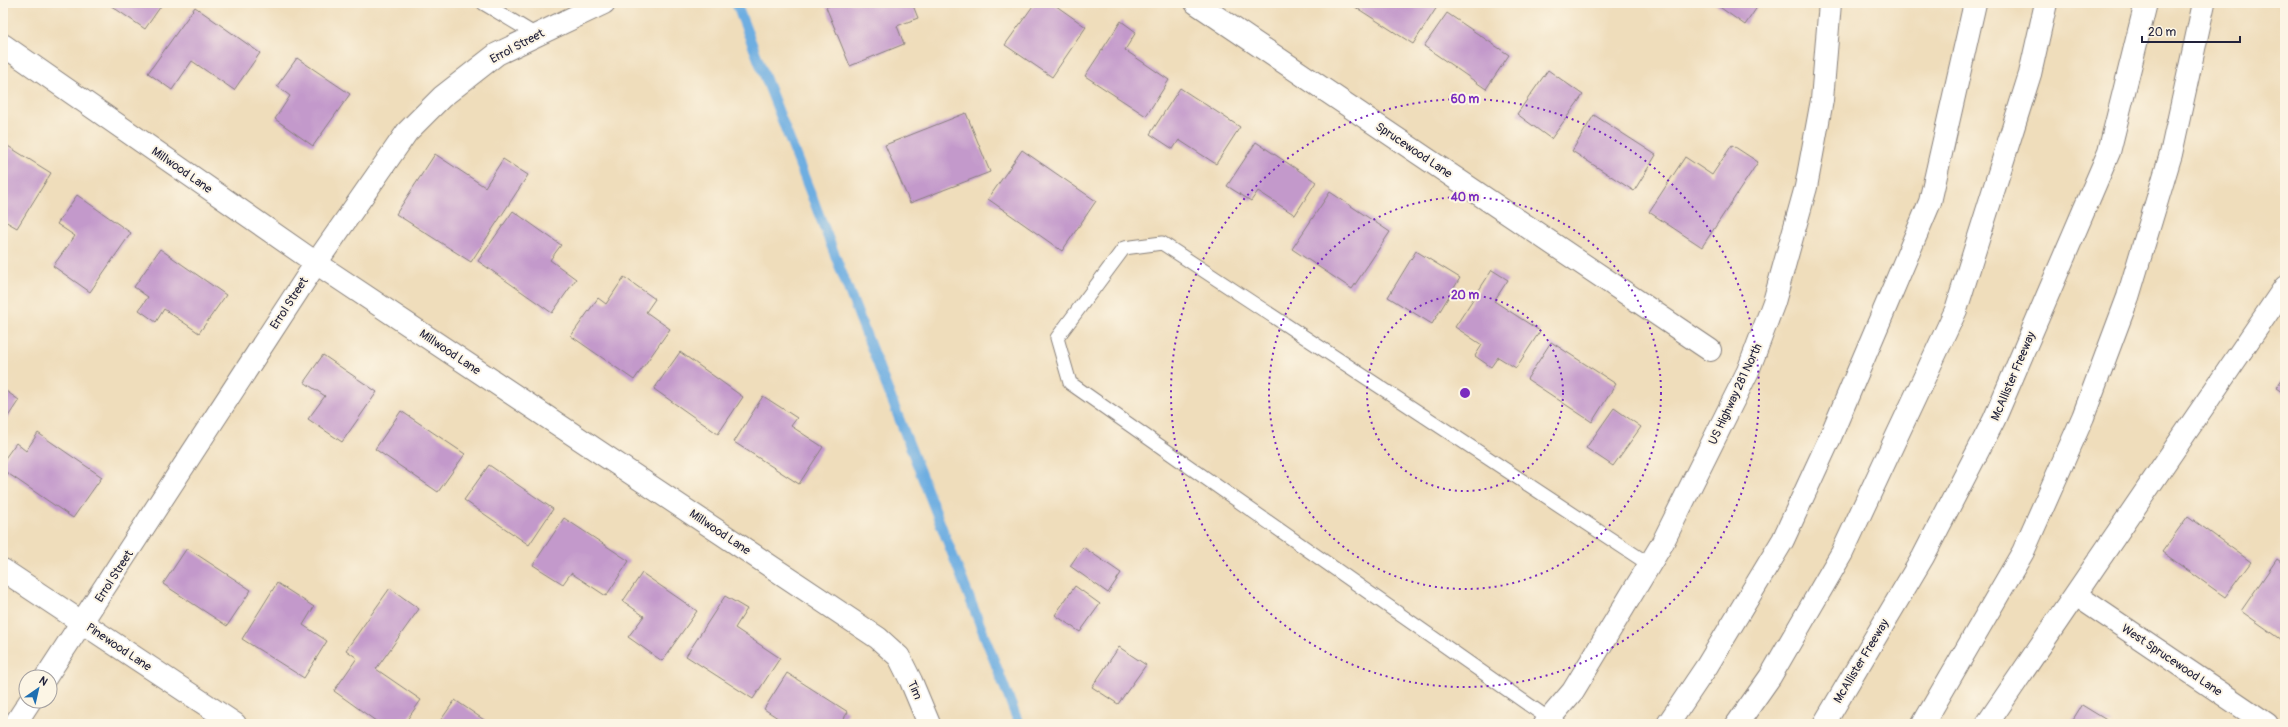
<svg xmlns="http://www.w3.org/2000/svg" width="2288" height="727" font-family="Pangolin,sans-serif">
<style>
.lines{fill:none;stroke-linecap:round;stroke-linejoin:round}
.stream{stroke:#6eaee1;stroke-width:10}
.building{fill:#c399cb}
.service-casing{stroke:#88807b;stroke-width:15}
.minor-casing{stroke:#88807b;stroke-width:24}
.secondary-casing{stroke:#88807b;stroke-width:24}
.motorway-casing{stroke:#88807b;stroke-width:24}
.service{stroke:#fff;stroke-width:13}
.minor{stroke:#fff;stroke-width:22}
.secondary{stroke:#fff;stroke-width:22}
.motorway{stroke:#fff;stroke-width:22}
.ring{fill:none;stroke:#7b2cbf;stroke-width:2;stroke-dasharray:2 4}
.labels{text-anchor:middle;stroke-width:4;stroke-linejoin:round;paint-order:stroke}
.street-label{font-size:12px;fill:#22223b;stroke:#fcf5e5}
.centre{fill:#7b2cbf;stroke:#fcf5e5;stroke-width:2}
.ring-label{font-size:12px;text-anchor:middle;font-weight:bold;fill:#7b2cbf;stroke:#fcf5e5;stroke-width:4;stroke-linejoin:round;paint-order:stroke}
</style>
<rect width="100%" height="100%" fill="#fcf5e5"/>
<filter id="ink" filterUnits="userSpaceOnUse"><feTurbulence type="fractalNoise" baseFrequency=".025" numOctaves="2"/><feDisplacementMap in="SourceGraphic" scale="8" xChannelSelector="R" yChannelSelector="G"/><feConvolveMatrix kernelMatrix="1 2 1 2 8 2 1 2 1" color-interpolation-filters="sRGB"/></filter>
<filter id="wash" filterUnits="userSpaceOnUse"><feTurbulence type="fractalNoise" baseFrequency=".012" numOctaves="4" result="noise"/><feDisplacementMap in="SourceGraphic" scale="16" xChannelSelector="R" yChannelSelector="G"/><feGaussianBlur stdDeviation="0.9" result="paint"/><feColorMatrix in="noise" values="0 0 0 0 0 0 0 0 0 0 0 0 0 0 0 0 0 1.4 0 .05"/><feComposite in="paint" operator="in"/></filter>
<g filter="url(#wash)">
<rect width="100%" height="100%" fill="#efddbb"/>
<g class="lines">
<polyline class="stream" points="736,3 1019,724"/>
</g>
<g id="blocks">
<g class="building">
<polygon points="107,3 163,3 145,29"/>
<polygon points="836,3 912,3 918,18 897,26 904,44 850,66 826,7"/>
<polygon points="1035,3 1052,3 1086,27 1052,77 1005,45"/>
<polygon points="1349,3 1430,3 1437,7 1413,44"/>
<polygon points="1714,3 1760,3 1745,25"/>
<polygon points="195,7 260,53 234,90 192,61 172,90 148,73"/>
<polygon points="1447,13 1509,55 1486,89 1424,46"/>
<polygon points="1121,21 1136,32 1125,50 1169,80 1146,116 1085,76"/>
<polygon points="297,58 350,94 313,146 275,119 290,96 277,86"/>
<polygon points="1548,70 1583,95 1551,139 1517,114"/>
<polygon points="1180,88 1240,127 1216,164 1179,140 1173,149 1150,134"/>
<polygon points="966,113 990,172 910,203 885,145"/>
<polygon points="1594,115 1656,155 1634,191 1572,151"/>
<polygon points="1256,142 1316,182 1295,215 1258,191 1251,201 1227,186"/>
<polygon points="3,143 51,173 17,228 3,220"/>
<polygon points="1732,145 1758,162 1702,247 1649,212 1685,157 1712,175"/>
<polygon points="1022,150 1096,201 1062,251 988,199"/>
<polygon points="435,154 485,187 503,159 528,175 471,262 396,214"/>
<polygon points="1330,192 1390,232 1352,289 1292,249"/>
<polygon points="77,195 131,233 90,292 53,266 75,236 57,224"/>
<polygon points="513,211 561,245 550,260 576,279 552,313 478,261"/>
<polygon points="160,249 226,295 199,333 164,309 156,322 139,310 148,297 134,287"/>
<polygon points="1416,251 1460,278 1432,324 1388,297"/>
<polygon points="1492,270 1508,280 1494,301 1540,331 1516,368 1498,357 1491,367 1475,356 1482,345 1455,327"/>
<polygon points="624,277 655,299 646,312 670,329 634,380 571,336 598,298 606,304"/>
<polygon points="1551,342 1616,384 1592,422 1527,379"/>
<polygon points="680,352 743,397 718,434 654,389"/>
<polygon points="323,355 377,392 342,442 308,419 325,396 304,382"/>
<polygon points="2285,375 2285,394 2276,388"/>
<polygon points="3,389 19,400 3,424"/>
<polygon points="763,396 797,418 791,426 823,447 799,484 734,442"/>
<polygon points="1614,408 1641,427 1613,466 1586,448"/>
<polygon points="401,411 465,454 438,492 375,449"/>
<polygon points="38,433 102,477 73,518 3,470 3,461 16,443 26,451"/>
<polygon points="489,465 553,509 529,545 464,500"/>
<polygon points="2188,516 2251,562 2225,597 2162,552"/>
<polygon points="564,518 629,561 606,596 571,573 563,584 533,565"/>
<polygon points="1083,547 1121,573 1108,593 1070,566"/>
<polygon points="187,548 251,590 227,626 163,584"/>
<polygon points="2277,559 2285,565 2285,642 2241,611"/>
<polygon points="642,573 697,611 662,661 628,637 644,616 623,601"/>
<polygon points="277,583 314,607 303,625 327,641 304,678 242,639"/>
<polygon points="1075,586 1100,604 1080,632 1055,615"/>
<polygon points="390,588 419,609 376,669 421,700 404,724 380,724 334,691 357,658 346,650"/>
<polygon points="725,596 747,609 735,628 780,658 753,699 686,656"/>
<polygon points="1119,647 1146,665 1118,704 1092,687"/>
<polygon points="787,673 848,712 840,724 787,724 764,709"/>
<polygon points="455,700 490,724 438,724"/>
<polygon points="2082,705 2113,724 2070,724"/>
</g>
</g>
</g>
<g filter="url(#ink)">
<use href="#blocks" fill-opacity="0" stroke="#88807b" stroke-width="1"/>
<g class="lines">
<g class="service-casing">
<g id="service">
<polyline points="483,3 536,35"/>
<polyline points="1549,719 1070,383 1057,338 1124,248 1162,243 1650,565"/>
</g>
</g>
<g class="minor-casing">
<g id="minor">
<polyline points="1196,3 1710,350"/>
<polyline points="3,45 316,263 878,638 899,657 911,681 929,724"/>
<polyline points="3,570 235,724"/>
<polyline points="2076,595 2267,724"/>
<polyline points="46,677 316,263 407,132 442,97 497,54 604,3"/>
<polyline points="15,724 30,701"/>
<polyline points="1987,724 2285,287"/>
</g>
</g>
<g class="secondary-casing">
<polyline id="secondary" points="1545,724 1573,691 1662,544 1748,371 1774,302 1806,187 1822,100 1830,3"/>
</g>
<g class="motorway-casing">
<g id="motorway">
<polyline points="1668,724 1707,666 1783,540 1829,440 1930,202 1975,3"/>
<polyline points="1737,724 1770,677 1842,553 1956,310 2030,74 2046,3"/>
<polyline points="1824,724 1923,557 1994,420 2109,152 2146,3"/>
<polyline points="1923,724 2023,552 2083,417 2128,297 2171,154 2204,3"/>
</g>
</g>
<use href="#service" class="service"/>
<use href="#minor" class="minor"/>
<use href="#secondary" class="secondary"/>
<use href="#motorway" class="motorway"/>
</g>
</g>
<g class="ring">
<circle cx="1465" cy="393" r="98"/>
<circle cx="1465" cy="393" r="196"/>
<circle cx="1465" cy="393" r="294"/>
</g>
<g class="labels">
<g class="street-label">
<text transform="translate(517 46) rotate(-28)" y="4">Errol Street</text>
<text transform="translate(1414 150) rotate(34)" y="4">Sprucewood Lane</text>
<text transform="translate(182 170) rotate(35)" y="4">Millwood Lane</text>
<text transform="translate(289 303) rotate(-57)" y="4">Errol Street</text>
<text transform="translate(450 352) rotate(34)" y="4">Millwood Lane</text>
<text transform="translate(2013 376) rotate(-67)" y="4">McAllister Freeway</text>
<text transform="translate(1735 394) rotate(-65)" y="4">US Highway 281 North</text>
<text transform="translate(720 532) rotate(34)" y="4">Millwood Lane</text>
<text transform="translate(114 576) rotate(-57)" y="4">Errol Street</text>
<text transform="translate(119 647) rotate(34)" y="4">Pinewood Lane</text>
<text transform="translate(2172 660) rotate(34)" y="4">West Sprucewood Lane</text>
<text transform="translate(1861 661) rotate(-59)" y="4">McAllister Freeway</text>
<text transform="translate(915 690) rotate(67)" y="4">Tim</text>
</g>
</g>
<circle cx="1465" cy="393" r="6" class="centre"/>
<g class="ring-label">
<text x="1465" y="103">60 m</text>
<text x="1465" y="201">40 m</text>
<text x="1465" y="299">20 m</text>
</g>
<rect width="2288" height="727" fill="none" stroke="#fcf5e5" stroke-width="16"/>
<g transform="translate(38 689) rotate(34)"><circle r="19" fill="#fcf5e5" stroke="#a5a1a1"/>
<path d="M0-3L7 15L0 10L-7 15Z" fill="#1f6fb2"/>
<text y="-6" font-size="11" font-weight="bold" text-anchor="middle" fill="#22223b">N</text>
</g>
<path d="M2142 36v6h98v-6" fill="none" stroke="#22223b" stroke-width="2"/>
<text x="2148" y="36" font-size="12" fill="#22223b" stroke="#fcf5e5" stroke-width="3" paint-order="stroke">20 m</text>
</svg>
